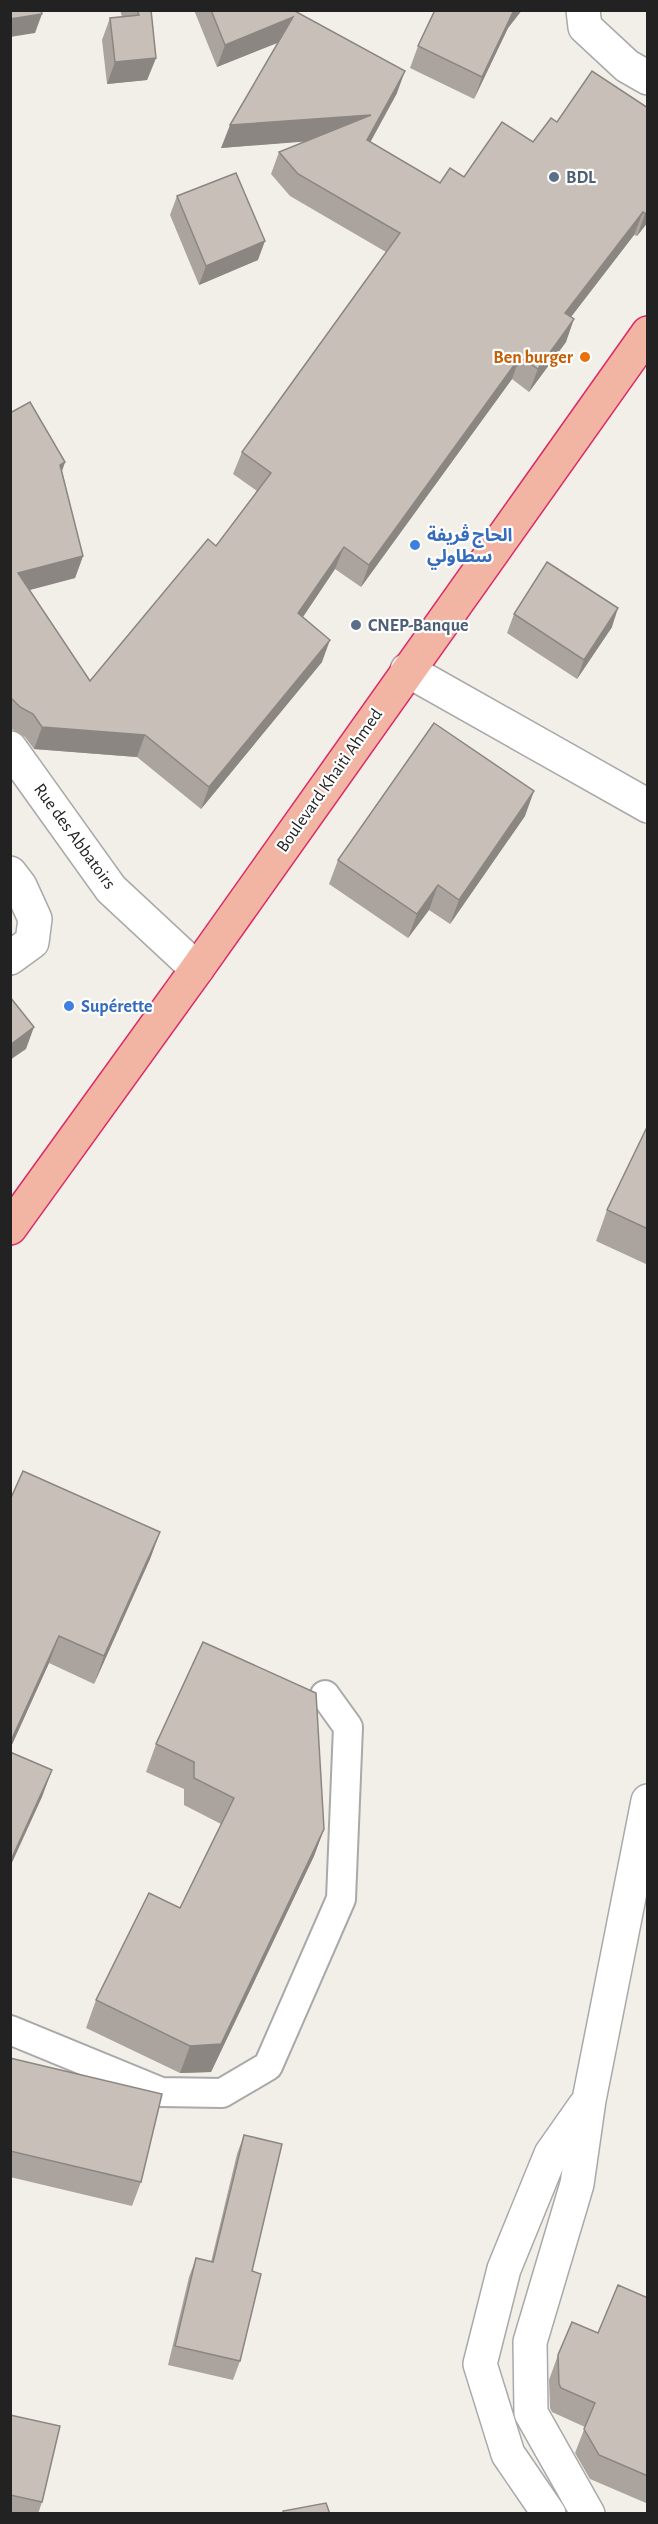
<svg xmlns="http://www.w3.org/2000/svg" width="658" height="2524" font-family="'Alegreya Sans','Noto Sans Arabic',sans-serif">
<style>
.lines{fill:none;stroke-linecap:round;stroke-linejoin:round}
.service-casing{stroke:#a9a9a9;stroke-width:32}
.minor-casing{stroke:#a9a9a9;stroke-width:36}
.trunk-casing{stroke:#dc2a67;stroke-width:36}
.service{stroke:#fff;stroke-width:28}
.minor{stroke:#fff;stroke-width:33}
.trunk{stroke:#f2b4a3;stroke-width:33}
.wall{fill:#aba49e}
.shaded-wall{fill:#8b8681}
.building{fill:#c7bfb8;stroke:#8b8681;stroke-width:1.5}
.service-dot{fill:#5c6f8a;stroke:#fff;stroke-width:2}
.food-dot{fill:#e8710a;stroke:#fff;stroke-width:2}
.shop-dot{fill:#3f7fe0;stroke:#fff;stroke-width:2}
.labels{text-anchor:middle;stroke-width:4.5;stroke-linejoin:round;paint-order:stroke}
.service-label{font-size:18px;font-weight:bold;fill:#4e5e75;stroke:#fff;text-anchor:start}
.food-label{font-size:18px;font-weight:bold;fill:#c56008;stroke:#fff;text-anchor:end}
.shop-label{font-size:18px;font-weight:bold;fill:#366cbe;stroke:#fff;text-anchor:start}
.street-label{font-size:18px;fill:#222;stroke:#fff}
</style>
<rect width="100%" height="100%" fill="#f2efe9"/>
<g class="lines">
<g class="service-casing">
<polyline id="service" points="10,2030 161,2092 222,2093 268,2066 341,1899 348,1727 325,1695"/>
</g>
<g class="minor-casing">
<g id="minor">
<polyline points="583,10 585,27 627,66 648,78"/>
<polyline points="407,670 648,806"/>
<polyline points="10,748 111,889 197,969"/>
<polyline points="10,873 20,886 35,919 32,942 10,958"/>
<polyline points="549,2514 508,2454 480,2364 504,2269 551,2154 584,2107"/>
<polyline points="588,2514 531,2413 530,2342 577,2184 589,2100 648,1801"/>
</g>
</g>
<g class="trunk-casing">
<polyline id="trunk" points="10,1228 197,969 648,333"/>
</g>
<use href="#service" class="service"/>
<use href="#minor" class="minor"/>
<use href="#trunk" class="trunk"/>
</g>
<g class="wall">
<polygon points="120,10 151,10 156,58 147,80 107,84 102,40 110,18 122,17"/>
<polygon points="194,10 293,10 397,93 370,142 440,183 464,177 533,142 557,122 648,108 648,222 637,236 634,235 571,317 566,342 529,392 512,379 361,587 335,569 303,617 322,662 201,809 137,757 34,749 25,737 10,728 10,413 65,462 62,471 83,556 75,578 30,590 90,681 216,546 257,491 233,474 242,452 386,252 290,196 271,174 279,152 305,141 221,148 278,42 217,67"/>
<polygon points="435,10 522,10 508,28 474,99 410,68 418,46"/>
<polygon points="177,196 258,260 199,285 170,215"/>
<polygon points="514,614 612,627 577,679 507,633"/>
<polygon points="525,816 450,924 429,910 408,938 329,884 338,860"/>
<polygon points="648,1125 648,1265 596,1241 607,1210"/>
<polygon points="10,1500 160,1532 150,1559 94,1684 49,1663 10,1749"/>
<polygon points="203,1642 324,1829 314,1856 211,2072 180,2073 86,2028 96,2000 180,1908 221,1824 184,1805 184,1789 146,1772 156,1744"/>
<polygon points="10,2058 141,2182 132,2206 10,2177"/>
<polygon points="244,2135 252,2271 240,2361 233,2380 168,2365 189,2277 196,2258 211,2262 237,2154"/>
<polygon points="648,2298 648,2501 646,2503 590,2479 575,2453 585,2427 552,2412 550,2408 549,2380 558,2355 598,2333"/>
<polygon points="10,2415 42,2502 38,2514 10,2514"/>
</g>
<g class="shaded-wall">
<polygon points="514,10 522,10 508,28 474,99 482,77"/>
<polygon points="42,14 35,33 10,37 10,19"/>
<polygon points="293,17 285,40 217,67 225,45"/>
<polygon points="156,58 147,80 107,84 115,62"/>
<polygon points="405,71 397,93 359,163 367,140"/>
<polygon points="371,115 363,137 221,148 230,125"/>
<polygon points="648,211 648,222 637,236 645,214"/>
<polygon points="643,212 634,235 557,335 565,313"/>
<polygon points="265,241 258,260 199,285 206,266"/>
<polygon points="574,319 566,342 529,392 538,369"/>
<polygon points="520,357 512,379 361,587 369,565"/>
<polygon points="65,462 57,485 60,465"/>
<polygon points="344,547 335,569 290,636 298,613"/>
<polygon points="83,556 75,578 10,595 18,573"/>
<polygon points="618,608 612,627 577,679 584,660"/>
<polygon points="330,640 322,662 201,809 209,787"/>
<polygon points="42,727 145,735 137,757 34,749"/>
<polygon points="534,791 525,816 450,924 459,900"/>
<polygon points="438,885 429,910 408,938 417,914"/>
<polygon points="34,1027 26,1049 10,1060 10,1045"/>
<polygon points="160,1532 150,1559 94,1684 104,1656"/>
<polygon points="59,1636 49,1663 10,1749 10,1743"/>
<polygon points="52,1770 42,1797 10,1867 10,1862"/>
<polygon points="324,1829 314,1856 211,2072 180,2073 190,2046"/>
</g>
<g class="building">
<polygon points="10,10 41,10 42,14 10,19"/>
<polygon points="137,10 151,10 156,58 115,62 110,18 139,15"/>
<polygon points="211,10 293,10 405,71 367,140 440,183 450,168 464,177 502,122 533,142 551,118 557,122 592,71 648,108 648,211 645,214 643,212 565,313 574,319 538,369 520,357 369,565 344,547 298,613 330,640 209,787 145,735 42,727 33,714 20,707 10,697 10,413 30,402 65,462 60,465 83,556 18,573 90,681 208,539 216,546 271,473 242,452 400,233 298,174 279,152 371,115 230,125 293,17 225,45"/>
<polygon points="435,10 514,10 482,77 418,46"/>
<polygon points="236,173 265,241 206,266 177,196"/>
<polygon points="547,562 618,608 584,660 514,614"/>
<polygon points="434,723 534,791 459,900 438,885 417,914 338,860"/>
<polygon points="10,997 34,1027 10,1045"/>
<polygon points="648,1125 648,1229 607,1210"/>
<polygon points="23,1471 160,1532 104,1656 59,1636 10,1743 10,1500"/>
<polygon points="203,1642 316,1693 324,1829 221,2044 190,2046 96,2000 149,1893 180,1908 234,1798 194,1778 194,1762 156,1744"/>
<polygon points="10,1752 52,1770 10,1862"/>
<polygon points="10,2058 162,2094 141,2182 10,2151"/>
<polygon points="244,2135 282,2144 252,2271 261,2274 240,2361 175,2346 196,2258 213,2262"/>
<polygon points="618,2285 648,2298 648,2476 599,2455 584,2429 595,2403 561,2388 559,2384 558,2355 572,2322 598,2333"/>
<polygon points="10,2415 60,2426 42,2502 10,2495"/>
<polygon points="326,2503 330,2514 284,2514 283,2511"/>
</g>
<g class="service-dot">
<circle cx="554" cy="177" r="6"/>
<circle cx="356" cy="625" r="6"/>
</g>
<circle class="food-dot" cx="585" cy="357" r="6"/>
<g class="shop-dot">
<circle cx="415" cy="545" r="6"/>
<circle cx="69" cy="1006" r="6"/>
</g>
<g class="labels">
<g class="service-label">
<text x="566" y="183">BDL</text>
<text x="368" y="631">CNEP-Banque</text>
</g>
<g class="food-label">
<text x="573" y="363">Ben burger</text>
</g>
<g class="shop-label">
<text x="427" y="541">الحاج ڨريفة<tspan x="427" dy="21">سطاولي</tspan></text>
<text x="81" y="1012">Supérette</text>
</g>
<g class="street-label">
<text transform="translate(329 780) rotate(-55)" y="6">Boulevard Khaiti Ahmed</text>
<text transform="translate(75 836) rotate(54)" y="6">Rue des Abbatoirs</text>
</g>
</g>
<rect width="658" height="2524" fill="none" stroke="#222222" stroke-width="24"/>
</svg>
